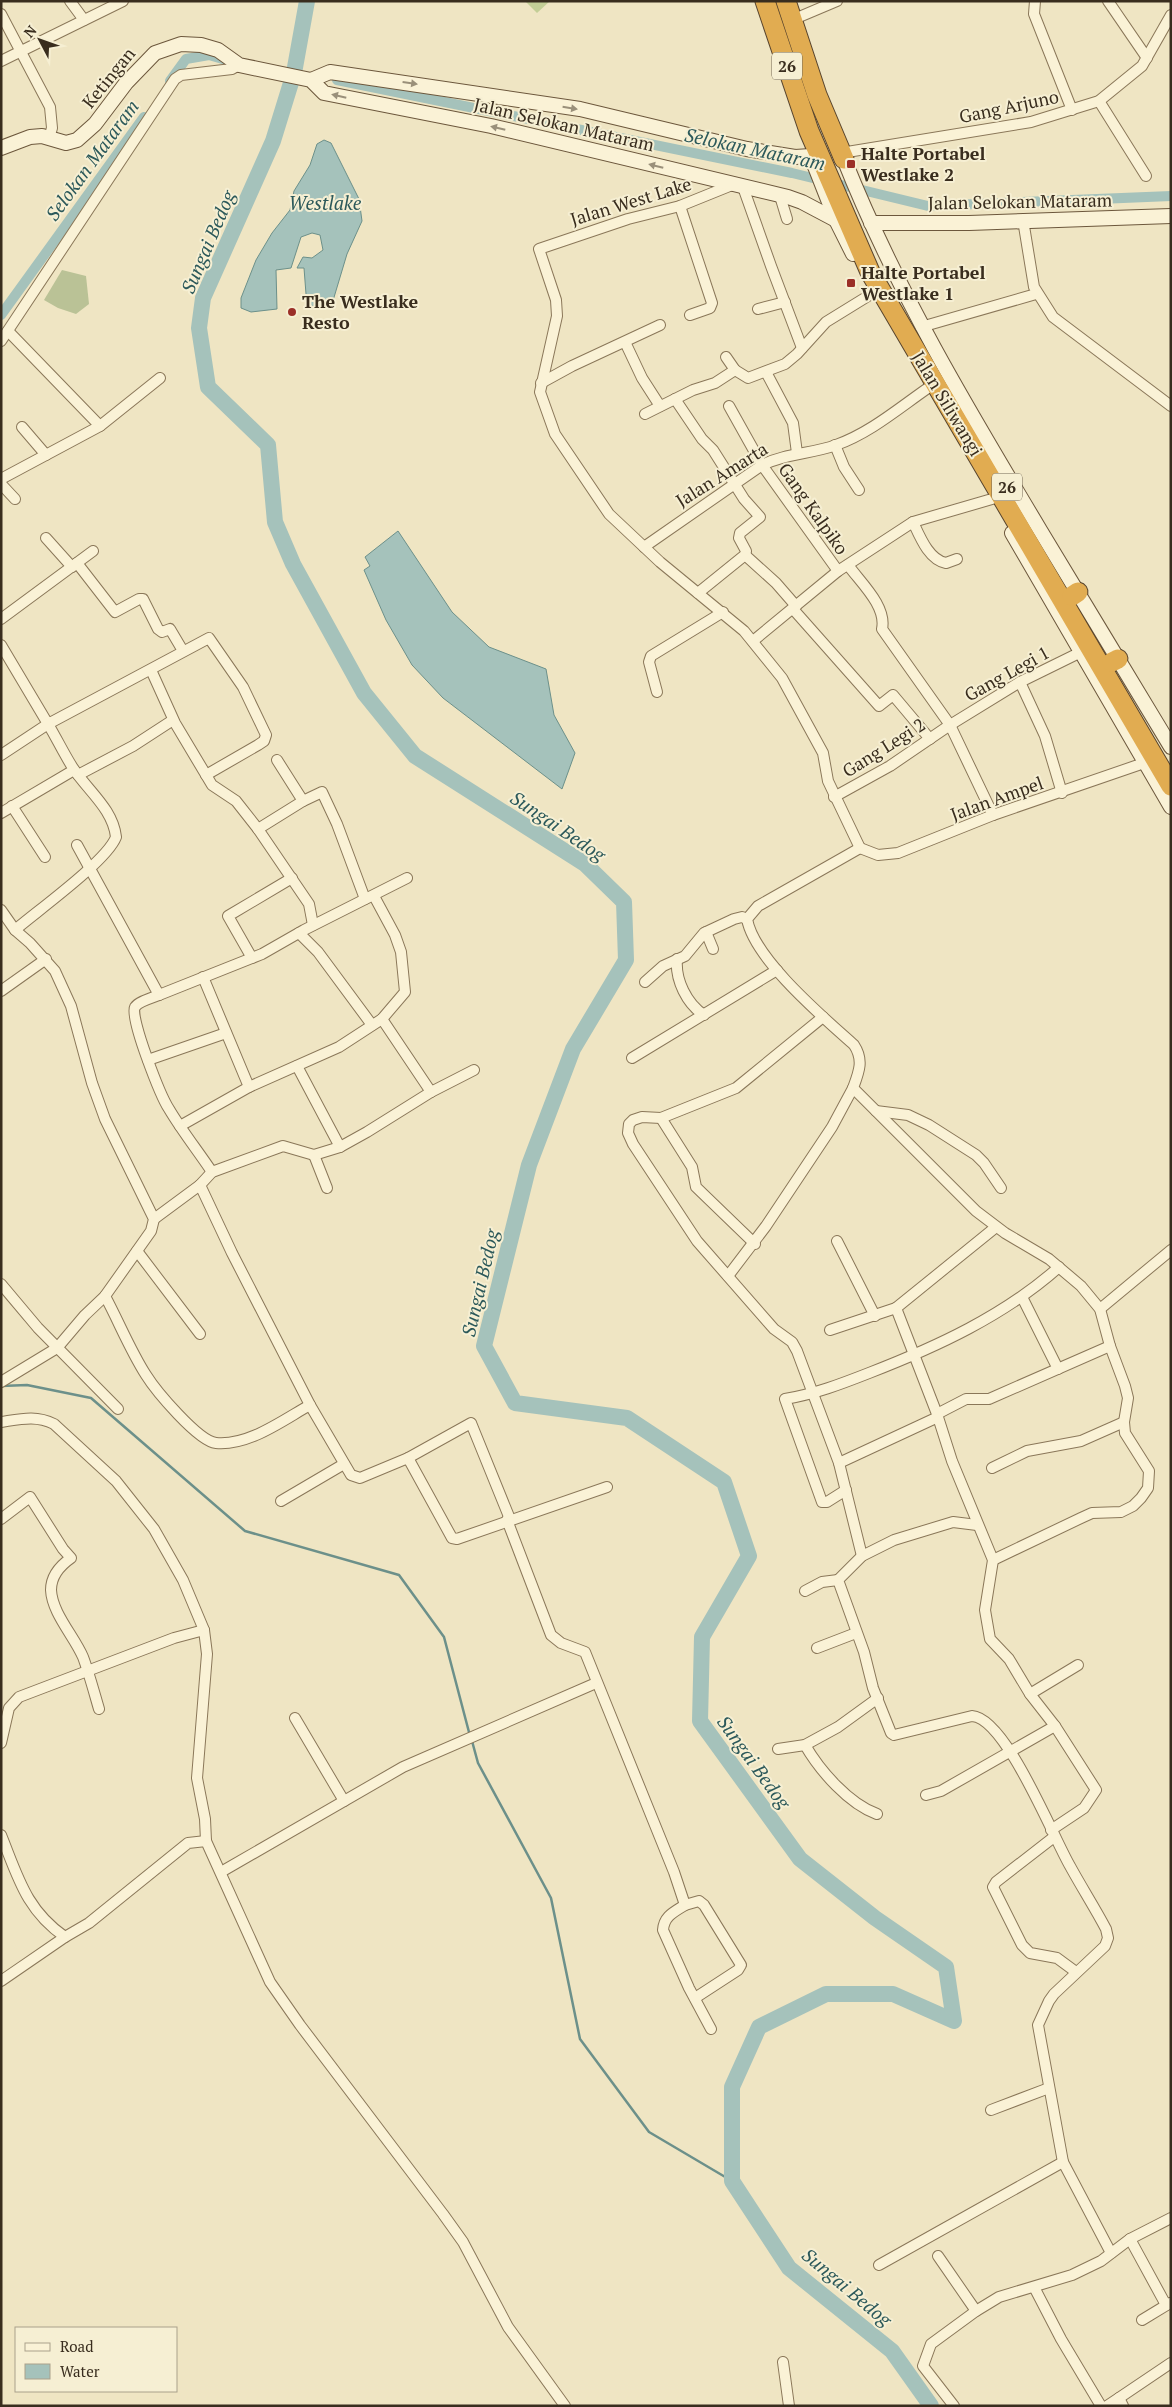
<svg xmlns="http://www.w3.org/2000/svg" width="1172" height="2407" font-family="'PT Serif',serif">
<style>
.green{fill:#c3ce96}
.cemetery{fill:#bac296}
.water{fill:#a5c2bb;stroke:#6c908a}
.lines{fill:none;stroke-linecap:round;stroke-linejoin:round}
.stream{stroke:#6c908a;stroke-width:2.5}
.canal{stroke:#a5c2bb;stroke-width:10}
.river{stroke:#a5c2bb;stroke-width:16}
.street-casing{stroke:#8a7759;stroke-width:12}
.secondary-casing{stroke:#6c573c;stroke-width:16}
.highway-casing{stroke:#58442d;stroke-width:21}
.street{stroke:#faf2d6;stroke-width:10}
.secondary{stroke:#faf2d6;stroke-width:14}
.highway{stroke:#e1ac51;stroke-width:19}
.oneway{fill:#9a907a}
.poi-dot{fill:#9b2f27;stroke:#f6efd3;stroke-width:2}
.labels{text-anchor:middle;stroke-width:4;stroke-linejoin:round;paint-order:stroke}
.shield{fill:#f6efd3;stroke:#726754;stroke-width:1}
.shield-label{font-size:16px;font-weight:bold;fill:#392d1e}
.street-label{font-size:18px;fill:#392d1e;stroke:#f6efd3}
.poi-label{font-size:18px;font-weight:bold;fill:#392d1e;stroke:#f6efd3;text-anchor:start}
.water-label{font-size:19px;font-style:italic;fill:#2c595a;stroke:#f6efd3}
</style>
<rect width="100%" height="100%" fill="#efe5c3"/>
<polygon class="green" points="525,1 550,1 537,13"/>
<polygon class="cemetery" points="62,270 86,276 89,304 76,314 58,308 44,300"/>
<g class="water">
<polygon points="324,140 331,143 359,199 362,221 347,254 332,304 307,307 304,268 297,268 303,257 312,258 323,250 320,235 312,233 301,237 291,268 276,270 277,309 251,312 241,308 241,298 256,260 272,233 290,210 294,191 310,165 317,144"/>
<polygon points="398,531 452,612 489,647 546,669 554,715 575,753 562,789 443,698 412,665 386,620 364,570 370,566 365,557"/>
</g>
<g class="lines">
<g class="stream">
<polyline points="1,1386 27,1385 91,1398 245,1531 399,1575 444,1637 470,1736"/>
<polyline points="472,1741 478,1763 551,1898 580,2039 649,2132 732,2181"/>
</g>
<g class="canal">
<polyline points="337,80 792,173 928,206 1171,196"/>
<polyline points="170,81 186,59 209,55 226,60"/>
<polyline points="1,315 144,117"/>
</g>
<polyline class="river" points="307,1 294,73 273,141 203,298 199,328 208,387 268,445 275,522 293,564 364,693 415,756 585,864 624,902 626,960 573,1049 529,1165 484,1346 515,1403 627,1418 724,1482 749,1556 702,1637 700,1721 800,1859 875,1918 946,1967 954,2021 893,1994 826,1994 759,2027 732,2087 732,2181 789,2268 892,2351 931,2406"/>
<g class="street-casing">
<g id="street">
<polyline points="70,1 84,20"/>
<polyline points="1035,1 1034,14 1072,110"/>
<polyline points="1108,1 1147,58"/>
<polyline points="1,14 50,107 52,128 49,138"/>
<polyline points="792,20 837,1"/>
<polyline points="1,61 123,1"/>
<polyline points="1099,101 1146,176"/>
<polyline points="841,153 1031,122 1099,101 1142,66 1171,15"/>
<polyline points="732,185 680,206 628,219 539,249 556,300 557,316 540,392 555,434 609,514 660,562 744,631 782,678 823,753 828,781 860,848"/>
<polyline points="743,187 771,266 802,348"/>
<polyline points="780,196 787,219"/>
<polyline points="680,206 712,303 710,308 690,315"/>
<polyline points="1023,220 1034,287 1053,317 1171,406"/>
<polyline points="758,309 785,302"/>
<polyline points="921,327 1036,294"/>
<polyline points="8,331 100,426"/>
<polyline points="1,341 175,79 181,75 232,69 239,65"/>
<polyline points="625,342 642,378 660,406"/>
<polyline points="726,357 735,370"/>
<polyline points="766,372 793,423 797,453"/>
<polyline points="541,383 572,366 660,325"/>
<polyline points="675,399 702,439 713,450 744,499 760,517 740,533 739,538 746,551 745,555 698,593"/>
<polyline points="729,406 762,465 838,571"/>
<polyline points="645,414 693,390 715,383 735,370 748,378 785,364 797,354 826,322 873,293"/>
<polyline points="22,427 46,455"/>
<polyline points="835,445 844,467 859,490"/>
<polyline points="1,479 100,426 160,378"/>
<polyline points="1,484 15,499"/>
<path d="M913,522C920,537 929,560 946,563L957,559"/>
<polyline points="46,538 72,567"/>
<path d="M644,547L762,465C786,453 812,454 836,445C870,433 899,408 928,388"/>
<polyline points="745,555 776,583 796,606"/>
<polyline points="77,563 115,612 139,599 143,599 158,629 162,632 170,629 183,651"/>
<path d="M848,565C860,582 887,606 882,629L950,725L993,815"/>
<polyline points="793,609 879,706 893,695 930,739"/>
<polyline points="1,619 93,551"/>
<polyline points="753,641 838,571 913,522 992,499"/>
<polyline points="1,645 48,724 209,638 243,687 266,735 264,741 258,745 206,775"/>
<polyline points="151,670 175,723 212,785 236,801 258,829 309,904 313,925"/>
<polyline points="1020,682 1045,736 1062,793"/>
<polyline points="657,692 649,662 651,656 723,612"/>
<path d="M1,755L48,724C57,739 64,754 73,768C88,791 113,809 116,837C107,861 37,911 15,930"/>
<polyline points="277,760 303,801"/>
<polyline points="78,775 133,746 173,720"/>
<polyline points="834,797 890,766 950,725 1020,682 1081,652"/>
<polyline points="12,806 45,857"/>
<polyline points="1,813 74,770"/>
<polyline points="258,829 303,801 322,792 337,824 365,899"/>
<path d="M77,845L159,995C152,998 139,1001 135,1007C129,1017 161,1097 169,1109C182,1131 198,1151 212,1172"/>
<path d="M860,848L758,906L747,919C754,959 823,1017 854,1045C864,1060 859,1072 853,1088L976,1211L1005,1233L1049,1259L1081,1286L1100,1309L1110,1346L1125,1386L1128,1398L1124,1422L1125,1433L1149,1471L1148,1488L1141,1498L1133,1506L1121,1512L1092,1513L1081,1518L993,1560"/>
<polyline points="860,848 878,855 898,853 993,815 1144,763"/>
<polyline points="1,910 15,930 30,943 55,971 71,1006 92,1083 105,1119 154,1219 151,1231 105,1296 85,1315 57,1348 1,1382"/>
<polyline points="706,932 713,949"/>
<polyline points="299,933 318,952 372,1025"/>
<polyline points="252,958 228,916 292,878"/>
<path d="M677,959C675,980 687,1004 704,1015"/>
<polyline points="645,982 663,966 685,956 704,933 734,919 742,917 747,919"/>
<polyline points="1,991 46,959"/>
<polyline points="159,995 262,954 304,930 407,878"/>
<polyline points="823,1017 736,1088 661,1118 642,1117 633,1120 629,1124 628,1133 633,1144 697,1241 774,1329 792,1342 797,1351 839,1463 862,1556"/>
<polyline points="382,1019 431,1092"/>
<polyline points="632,1058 777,970"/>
<polyline points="148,1060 226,1033"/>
<polyline points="297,1066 340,1147"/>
<polyline points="249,1087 339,1047 382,1019 405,992 401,952 395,935 374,896"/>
<polyline points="876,1111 908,1115 929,1125 976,1155 984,1163 1001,1188"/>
<polyline points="661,1118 692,1167 696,1187 755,1244"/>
<polyline points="180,1126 249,1087 203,977"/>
<polyline points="314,1155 327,1188"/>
<polyline points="200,1185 212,1172 283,1146 314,1155 340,1147 367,1132 431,1092 474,1070"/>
<polyline points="154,1219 200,1185 232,1253 310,1405 351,1475 360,1478 408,1458 452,1538 457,1539 607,1487"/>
<polyline points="837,1241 875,1316"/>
<polyline points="137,1251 200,1334"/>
<polyline points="728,1276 766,1226 832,1127 853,1088"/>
<polyline points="1,1284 38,1328 118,1409"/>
<path d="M105,1296C119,1322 130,1350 146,1375C156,1391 198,1441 216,1443C249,1446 283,1420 310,1405"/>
<polyline points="1022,1297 1058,1369"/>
<polyline points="1100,1309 1171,1250"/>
<polyline points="830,1330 896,1308"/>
<polyline points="937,1414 966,1399 989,1399 1110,1346"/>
<path d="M1,1422C21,1419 36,1415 54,1424L116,1481L154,1529L183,1580L204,1630L207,1654L197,1778L205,1819L206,1841"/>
<polyline points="408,1458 471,1423 510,1519"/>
<polyline points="839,1463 938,1417"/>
<polyline points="992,1468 1027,1451 1081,1441 1124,1422"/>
<path d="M846,1490L827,1502H822L785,1399C815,1394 841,1384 869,1373C936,1347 1004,1316 1059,1267"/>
<polyline points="281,1501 344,1464"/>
<path d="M1,1519L30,1497L63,1549L71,1558C61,1565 51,1576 51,1590C52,1613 74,1636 83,1657C89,1673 94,1692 99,1709"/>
<path d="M507,1520L551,1635L561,1643L585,1652L674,1872L685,1905C674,1912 664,1916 663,1930L689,1988L711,2029"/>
<path d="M977,1525L953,1522L894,1540L862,1556L838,1580L864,1652L873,1688L891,1733L894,1735L972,1716C1006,1718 1053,1837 1070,1866C1082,1888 1095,1908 1106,1929L1108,1938L1105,1946L1054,1994L1049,2001L1038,2025L1063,2162L1111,2253"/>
<polyline points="805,1591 822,1582 838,1580"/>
<polyline points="817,1648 856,1633"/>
<polyline points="1030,1694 1078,1665"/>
<polyline points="295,1718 344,1801"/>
<polyline points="1,1743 9,1708 19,1697 174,1638 204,1630"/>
<path d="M805,1745C820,1771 849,1804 877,1814"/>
<polyline points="778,1749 805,1745 838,1727 878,1698"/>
<polyline points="926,1795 941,1791 1055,1726 1030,1694 1009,1659 990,1639 985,1610 993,1560 952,1461 937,1414 896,1308 996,1227"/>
<polyline points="1051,1830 1084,1808 1096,1790 1055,1726"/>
<path d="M1,1835C18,1877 26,1910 65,1937"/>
<polyline points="1054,1837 996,1882 993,1887 1022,1945 1030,1953 1057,1958 1076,1972"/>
<polyline points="221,1872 403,1767 596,1683"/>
<polyline points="685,1905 699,1901 704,1905 741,1965 738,1970 695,1998"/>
<polyline points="1,1981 65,1937 89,1923 188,1843 206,1841 270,1982 300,2025 443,2214 463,2242 508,2327 565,2406"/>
<polyline points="991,2110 1049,2088"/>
<polyline points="1130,2239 1166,2305"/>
<polyline points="938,2256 976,2311"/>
<polyline points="879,2265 1063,2162"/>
<polyline points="1034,2287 1061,2339 1101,2406"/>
<polyline points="1142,2320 1170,2303"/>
<polyline points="783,2362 789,2406"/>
<polyline points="1119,2398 1171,2363"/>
<polyline points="954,2406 923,2366 931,2344 976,2311 999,2297 1072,2275 1101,2261 1130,2239 1171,2218"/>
<polyline points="1107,2406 1119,2398 1123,2406"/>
</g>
</g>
<g class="secondary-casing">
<g id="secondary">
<polyline points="311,80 330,72 580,109 747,149 795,157 811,156"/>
<polyline points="1,148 30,137 42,136 66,143 77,140 95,124 126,83 155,53 181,44 201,45 218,50 239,65 311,80 324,93 491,126 788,197 802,202 836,220"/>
<path d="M844,159C896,290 968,410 1040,530C1084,602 1127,675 1171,747"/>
<polyline points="814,164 836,220 853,254"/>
<polyline points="871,223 969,223 1171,216"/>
<polyline points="1012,533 1171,807"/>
</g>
</g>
<g class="highway-casing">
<g id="highway">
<polyline points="765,1 809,131 870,272 1171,786"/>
<polyline points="786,1 817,95 844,159"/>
<polyline points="1072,596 1078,592"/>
<polyline points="1112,662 1118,659"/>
</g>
</g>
<use href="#street" class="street"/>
<use href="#secondary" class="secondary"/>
<use href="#highway" class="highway"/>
</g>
<defs><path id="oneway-solid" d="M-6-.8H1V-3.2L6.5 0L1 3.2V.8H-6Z" transform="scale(1.25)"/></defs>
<g class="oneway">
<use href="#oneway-solid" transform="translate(410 83) rotate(8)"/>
<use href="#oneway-solid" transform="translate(339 96) rotate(-167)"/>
<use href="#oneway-solid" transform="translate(570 108) rotate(9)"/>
<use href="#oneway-solid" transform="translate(498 128) rotate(-167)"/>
<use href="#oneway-solid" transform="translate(656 166) rotate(-166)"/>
</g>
<g class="poi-dot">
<rect x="846" y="159" width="10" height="10" rx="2.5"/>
<rect x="846" y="278" width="10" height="10" rx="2.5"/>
<circle cx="292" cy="312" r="5"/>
</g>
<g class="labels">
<g class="shield">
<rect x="772" y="52.5" width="30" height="27" rx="4"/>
<rect x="992" y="473.5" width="30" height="27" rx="4"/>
</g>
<g class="shield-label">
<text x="787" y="72">26</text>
<text x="1007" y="493">26</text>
</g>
<g class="street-label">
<text transform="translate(109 78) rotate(-51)" y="6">Ketingan</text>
<text transform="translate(1009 107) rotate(-12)" y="6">Gang Arjuno</text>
<text transform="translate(564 125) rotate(13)" y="6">Jalan Selokan Mataram</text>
<text transform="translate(631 202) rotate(-17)" y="6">Jalan West Lake</text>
<text transform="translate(1020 202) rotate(-1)" y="6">Jalan Selokan Mataram</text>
<text transform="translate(947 404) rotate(59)" y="6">Jalan Siliwangi</text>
<text transform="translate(722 475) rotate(-32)" y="6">Jalan Amarta</text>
<text transform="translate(813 509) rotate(55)" y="6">Gang Kalpiko</text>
<text transform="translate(1007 674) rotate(-29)" y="6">Gang Legi 1</text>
<text transform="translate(884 748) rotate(-32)" y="6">Gang Legi 2</text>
<text transform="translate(997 799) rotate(-20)" y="6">Jalan Ampel</text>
</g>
<g class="poi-label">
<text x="861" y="160">Halte Portabel<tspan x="861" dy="21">Westlake 2</tspan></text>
<text x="861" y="279">Halte Portabel<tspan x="861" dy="21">Westlake 1</tspan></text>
<text x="302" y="308">The Westlake<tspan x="302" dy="21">Resto</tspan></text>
</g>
<g class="water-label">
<text transform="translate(755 149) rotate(12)" y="7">Selokan Mataram</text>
<text transform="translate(92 160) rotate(-54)" y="7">Selokan Mataram</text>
<text x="325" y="210">Westlake</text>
<text transform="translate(208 242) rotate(-67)" y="7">Sungai Bedog</text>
<text transform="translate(558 826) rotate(34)" y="7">Sungai Bedog</text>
<text transform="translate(480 1283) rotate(-77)" y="7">Sungai Bedog</text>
<text transform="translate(754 1762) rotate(54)" y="7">Sungai Bedog</text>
<text transform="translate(847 2287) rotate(40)" y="7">Sungai Bedog</text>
</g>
</g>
<rect width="1172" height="2407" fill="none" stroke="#392d1e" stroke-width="5"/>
<rect x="15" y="2327" width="162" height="65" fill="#f6efd3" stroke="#aaa18b"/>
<rect x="25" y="2343" width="25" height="8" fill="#faf2d6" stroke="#aaa18b"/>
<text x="60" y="2352" font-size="15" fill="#392d1e">Road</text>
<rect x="25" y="2364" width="25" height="15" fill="#a5c2bb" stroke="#aaa18b"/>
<text x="60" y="2377" font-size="15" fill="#392d1e">Water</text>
<g transform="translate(40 40) rotate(311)" stroke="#f6efd3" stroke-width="4" paint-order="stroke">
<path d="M0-4L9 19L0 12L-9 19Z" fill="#392d1e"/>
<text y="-8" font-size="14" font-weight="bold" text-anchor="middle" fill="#392d1e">N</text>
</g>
</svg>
